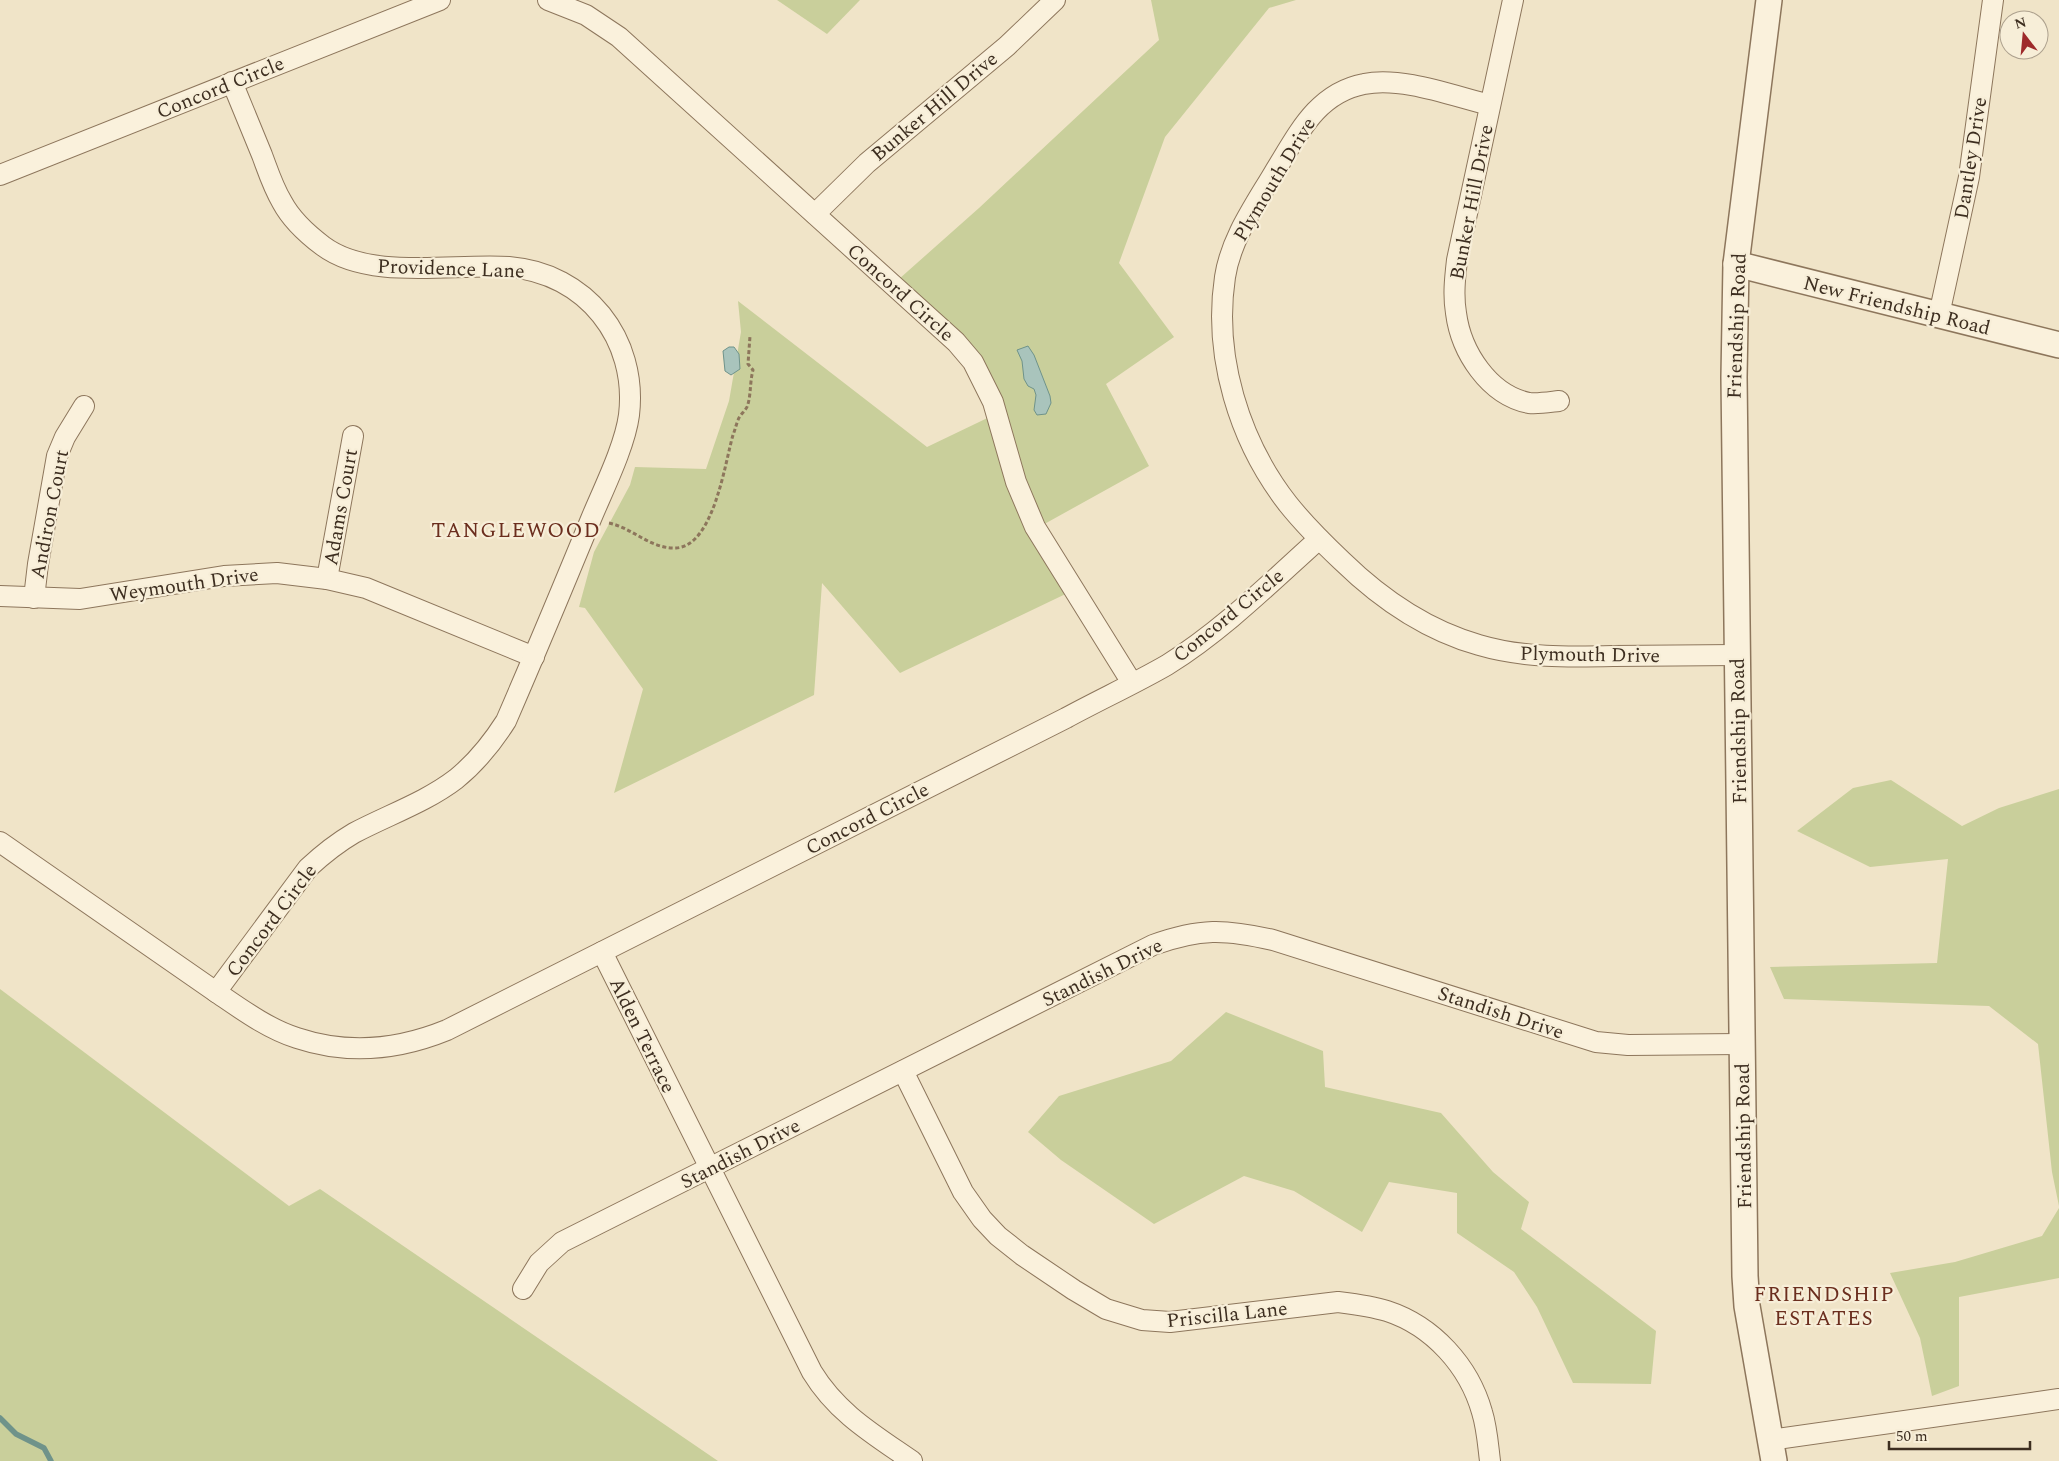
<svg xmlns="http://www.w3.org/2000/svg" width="2059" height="1461" font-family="Spectral,serif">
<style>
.green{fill:#c9cf9b}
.water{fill:#a9c4bc;stroke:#6f938a}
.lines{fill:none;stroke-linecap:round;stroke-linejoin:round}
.stream{stroke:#6f938a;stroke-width:5.5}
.minor-casing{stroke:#8d765c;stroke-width:22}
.tertiary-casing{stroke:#8d765c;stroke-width:28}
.path{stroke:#8d765c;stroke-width:3;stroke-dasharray:4 2.5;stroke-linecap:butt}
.minor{stroke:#faf1dc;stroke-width:20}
.tertiary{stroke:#faf1dc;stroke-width:25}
.labels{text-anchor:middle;stroke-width:4.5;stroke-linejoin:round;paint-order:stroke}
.street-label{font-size:20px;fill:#3d2e20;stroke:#f7eed8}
.neighbourhood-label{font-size:21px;letter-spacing:1px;fill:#6b2e1e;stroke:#f7eed8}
</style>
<rect width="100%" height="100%" fill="#f0e4c8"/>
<g class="green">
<polygon points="777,0 860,0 827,34"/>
<polygon points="1151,0 1296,0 1269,8 1165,137 1119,263 1174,337 1106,384 1149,466 1039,527 1076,589 900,673 822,583 814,695 614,793 643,689 585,608 579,607 594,552 630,485 635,467 706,469 729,401 741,332 738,301 927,447 1002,411 899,279 979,208 1159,40"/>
<polygon points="1891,780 1962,826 1999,808 2059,789 2059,1206 2052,1172 2038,1044 1989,1006 1784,999 1770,967 1937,963 1948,859 1870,867 1797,831 1853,788"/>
<polygon points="0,989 289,1206 320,1189 718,1461 0,1461"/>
<polygon points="1226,1012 1323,1051 1325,1087 1441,1113 1493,1172 1529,1202 1521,1229 1656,1331 1651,1384 1573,1383 1537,1307 1514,1272 1457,1233 1457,1193 1389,1182 1362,1232 1294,1191 1244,1176 1154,1224 1061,1160 1028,1132 1059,1096 1171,1061"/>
<polygon points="2059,1208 2059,1278 1959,1297 1959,1386 1932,1396 1920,1338 1890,1273 1955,1262 2042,1236"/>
</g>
<g class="water">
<polygon points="1028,346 1034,355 1050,396 1051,403 1046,414 1037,415 1034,410 1036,395 1034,389 1028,386 1024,379 1022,361 1017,350"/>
<polygon points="729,347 734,347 739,354 740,369 731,375 725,371 723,351"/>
</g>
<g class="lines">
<polyline class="stream" points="0,1418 16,1434 44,1448 51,1461"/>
<g class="minor-casing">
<g id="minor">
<polyline points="548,0 586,15 619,37 956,342 973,362 993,402 1016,482 1035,527 1132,683"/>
<path d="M1513,0L1457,260C1455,278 1453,295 1456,313C1461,352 1489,395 1529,403C1538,404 1550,402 1559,401"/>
<path d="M1490,105C1453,96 1401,76 1364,84C1317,93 1298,134 1275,171C1255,205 1231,238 1225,277C1213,356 1239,441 1288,504C1304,524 1323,543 1342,561C1381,599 1426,630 1479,645C1523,658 1568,657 1613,656C1654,656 1695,655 1737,655"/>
<polyline points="0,175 440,0"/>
<polyline points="815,214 867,163 1007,46 1055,0"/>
<polyline points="1939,315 1969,177 1993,0"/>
<polyline points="327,579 353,436"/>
<polyline points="0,596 80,599 224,576 277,573 327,579 366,588 534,657"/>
<polyline points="34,598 38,564 57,456 65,437 84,406"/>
<path d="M0,842L216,992C241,1009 268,1029 297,1038C348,1055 398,1050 447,1030L1066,718C1099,700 1134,684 1167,665C1223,630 1270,583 1319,539"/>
<path d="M602,952L812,1372C837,1413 873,1434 912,1461"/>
<path d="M216,992L308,868C322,855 337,843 354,833C388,815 426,802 456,779C477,762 492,743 506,721C535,654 563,587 591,519C603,490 625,446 629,415C638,339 586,273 509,267C453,263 370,281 323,246C307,234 291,219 282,202C273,187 268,171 262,155C252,131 242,106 232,82"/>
<path d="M903,1071L963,1192L982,1219L998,1236L1022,1255L1074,1290L1106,1309L1142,1320L1170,1322L1338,1302C1354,1304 1371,1306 1387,1311C1433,1326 1469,1366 1482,1412C1487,1428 1488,1445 1490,1461"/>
<path d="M523,1289L539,1263L562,1242L1153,945C1200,928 1225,929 1273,940L1596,1042L1628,1045L1741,1044"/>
<polyline points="1770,1440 2059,1399"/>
</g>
</g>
<g class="tertiary-casing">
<g id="tertiary">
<polyline points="1769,0 1736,264 1734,377 1745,1276 1747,1306 1774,1461"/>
<polyline points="1736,264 2059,345"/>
</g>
</g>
<path class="path" d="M609,523C633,528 650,549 676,548C714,546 725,462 733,435C735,430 736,425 738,420C740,414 747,410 748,404C751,393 750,381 753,370L748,364L750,336"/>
<use href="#minor" class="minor"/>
<use href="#tertiary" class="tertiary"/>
</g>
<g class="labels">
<g class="street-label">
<text transform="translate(220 87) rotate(-22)" y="7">Concord Circle</text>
<text transform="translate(934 106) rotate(-40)" y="7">Bunker Hill Drive</text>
<text transform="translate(1970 158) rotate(-81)" y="7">Dantley Drive</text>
<text transform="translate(1274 179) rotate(-59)" y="7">Plymouth Drive</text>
<text transform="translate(1471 202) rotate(-79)" y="7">Bunker Hill Drive</text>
<text transform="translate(451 268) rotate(2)" y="7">Providence Lane</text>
<text transform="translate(901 292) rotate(42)" y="7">Concord Circle</text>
<text transform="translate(1897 305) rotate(14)" y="7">New Friendship Road</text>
<text transform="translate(1736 326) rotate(-88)" y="7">Friendship Road</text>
<text transform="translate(340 507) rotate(-80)" y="7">Adams Court</text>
<text transform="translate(49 514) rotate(-79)" y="7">Andiron Court</text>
<text transform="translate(184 584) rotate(-8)" y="7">Weymouth Drive</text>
<text transform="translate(1228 615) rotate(-39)" y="7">Concord Circle</text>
<text transform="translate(1590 654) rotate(1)" y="7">Plymouth Drive</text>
<text transform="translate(1738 731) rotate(-91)" y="7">Friendship Road</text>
<text transform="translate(867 818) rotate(-27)" y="7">Concord Circle</text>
<text transform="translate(271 920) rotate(-53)" y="7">Concord Circle</text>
<text transform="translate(1102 972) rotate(-26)" y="7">Standish Drive</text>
<text transform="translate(1501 1012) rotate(18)" y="7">Standish Drive</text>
<text transform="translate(643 1035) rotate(64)" y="7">Alden Terrace</text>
<text transform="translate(1743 1136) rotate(-91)" y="7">Friendship Road</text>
<text transform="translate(740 1153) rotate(-27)" y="7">Standish Drive</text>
<text transform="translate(1227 1314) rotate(-6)" y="7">Priscilla Lane</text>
</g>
<g class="neighbourhood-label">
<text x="516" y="537">TANGLEWOOD</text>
<text x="1824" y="1301">FRIENDSHIP<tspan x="1824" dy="24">ESTATES</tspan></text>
</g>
</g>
<g transform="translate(2024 35) rotate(344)"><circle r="24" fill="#f7eed8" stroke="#ada18e"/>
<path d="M0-4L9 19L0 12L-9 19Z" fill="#9e2a2b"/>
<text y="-8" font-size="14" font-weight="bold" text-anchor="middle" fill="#3d2e20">N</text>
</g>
<path d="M1889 1441v8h141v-8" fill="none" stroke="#3d2e20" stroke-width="2.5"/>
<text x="1896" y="1441" font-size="15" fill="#3d2e20" stroke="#f7eed8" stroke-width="4" paint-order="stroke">50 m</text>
</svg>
